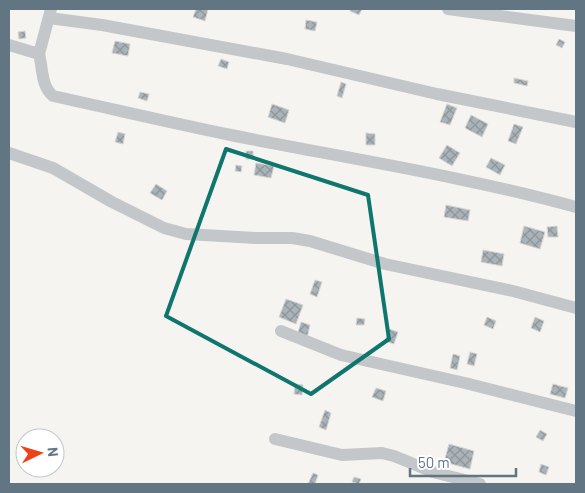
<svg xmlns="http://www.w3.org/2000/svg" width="585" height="493" font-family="Barlow,sans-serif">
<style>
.building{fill:url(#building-cross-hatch);stroke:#d6d5d3}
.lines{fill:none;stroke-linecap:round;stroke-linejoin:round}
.minor{stroke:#c3c7ca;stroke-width:12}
.marked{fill:none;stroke:#0f766e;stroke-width:4;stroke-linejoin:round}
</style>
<defs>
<pattern id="building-cross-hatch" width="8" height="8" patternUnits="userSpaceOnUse" patternTransform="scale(1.25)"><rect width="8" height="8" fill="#aab3b8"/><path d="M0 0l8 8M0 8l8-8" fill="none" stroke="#8e969b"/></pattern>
</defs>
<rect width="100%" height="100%" fill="#f5f4f0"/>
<g class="building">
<polygon points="196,9 208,9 205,21 193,17"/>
<polygon points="351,9 362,9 359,15 350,11"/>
<polygon points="306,20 317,22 315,31 305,29"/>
<polygon points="25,31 26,38 19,39 18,32"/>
<polygon points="559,39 565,42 562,48 556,45"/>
<polygon points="115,41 130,44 128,56 112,53"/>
<polygon points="221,59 229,62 227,69 218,66"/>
<polygon points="514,78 528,81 527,86 514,83"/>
<polygon points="341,82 346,84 342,98 337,96"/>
<polygon points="140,92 149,94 147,101 138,98"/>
<polygon points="272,104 289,110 285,123 268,117"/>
<polygon points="447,104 457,108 450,125 440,122"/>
<polygon points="471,115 488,124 482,137 465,128"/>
<polygon points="514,124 523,127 516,144 508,141"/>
<polygon points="118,132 125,134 123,144 115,142"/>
<polygon points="366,133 375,134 375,145 366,145"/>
<polygon points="447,145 460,153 452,166 439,158"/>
<rect x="246" y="151" width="7" height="8"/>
<polygon points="491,158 505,165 500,175 486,167"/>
<polygon points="256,163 274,166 271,178 254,175"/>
<polygon points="236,165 242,166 241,172 235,171"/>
<polygon points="156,184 167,191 162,200 150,193"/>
<polygon points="446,205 470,210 468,221 444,217"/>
<polygon points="524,226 545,232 540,249 520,243"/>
<polygon points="557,226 558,237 548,237 547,227"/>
<polygon points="483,250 504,254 502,266 481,262"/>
<polygon points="315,280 322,282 317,297 310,294"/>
<polygon points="286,299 303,305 296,324 279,317"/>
<polygon points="487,317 496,321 493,329 484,325"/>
<polygon points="535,317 544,321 540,332 531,328"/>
<polygon points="357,318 365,319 364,325 356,325"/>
<polygon points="301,322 310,325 307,338 297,336"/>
<polygon points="389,329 398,332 394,344 385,341"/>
<polygon points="470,352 477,354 474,366 467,364"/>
<polygon points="453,354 460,356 457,370 450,368"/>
<polygon points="295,384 303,385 302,395 294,394"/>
<polygon points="553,384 568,388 565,398 550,394"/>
<polygon points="376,388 386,391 383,401 372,397"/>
<polygon points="325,410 331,413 326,430 319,427"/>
<polygon points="540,430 547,434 543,441 536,437"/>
<polygon points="449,444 474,451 470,469 444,462"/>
<polygon points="541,464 549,467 546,475 539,472"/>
<polygon points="313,473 318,475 315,484 308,484"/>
<polygon points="354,477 361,479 359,484 352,482"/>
</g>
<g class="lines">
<g class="minor">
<polyline points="448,9 576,26"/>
<polyline points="49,18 102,25 287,59 437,94 576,122"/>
<path d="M9,45L39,54C43,69 41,86 53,96C113,109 172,123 231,135C346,158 463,176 576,207"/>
<polyline points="39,54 51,9"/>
<polyline points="9,153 53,168 112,202 164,228 186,234 256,238 292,238 310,241 385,264 513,291 576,308"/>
<polyline points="281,331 341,355 465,383 576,411"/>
<polyline points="275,439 342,455 382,453 394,456 433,472 480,484"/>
</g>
</g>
<path class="marked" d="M226,149L368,195L389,339L311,394L166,316Z"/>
<rect width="585" height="493" fill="none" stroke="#617583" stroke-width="20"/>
<g transform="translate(40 453) rotate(85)"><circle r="24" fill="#ffffff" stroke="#c0c8cd"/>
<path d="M0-4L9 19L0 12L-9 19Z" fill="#ed4218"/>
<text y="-8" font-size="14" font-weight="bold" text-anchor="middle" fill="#617583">N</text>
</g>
<path d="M410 468v8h106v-8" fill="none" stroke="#617583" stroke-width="2.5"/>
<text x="418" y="468" font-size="15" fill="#617583" stroke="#ffffff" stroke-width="4" paint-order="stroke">50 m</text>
</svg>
